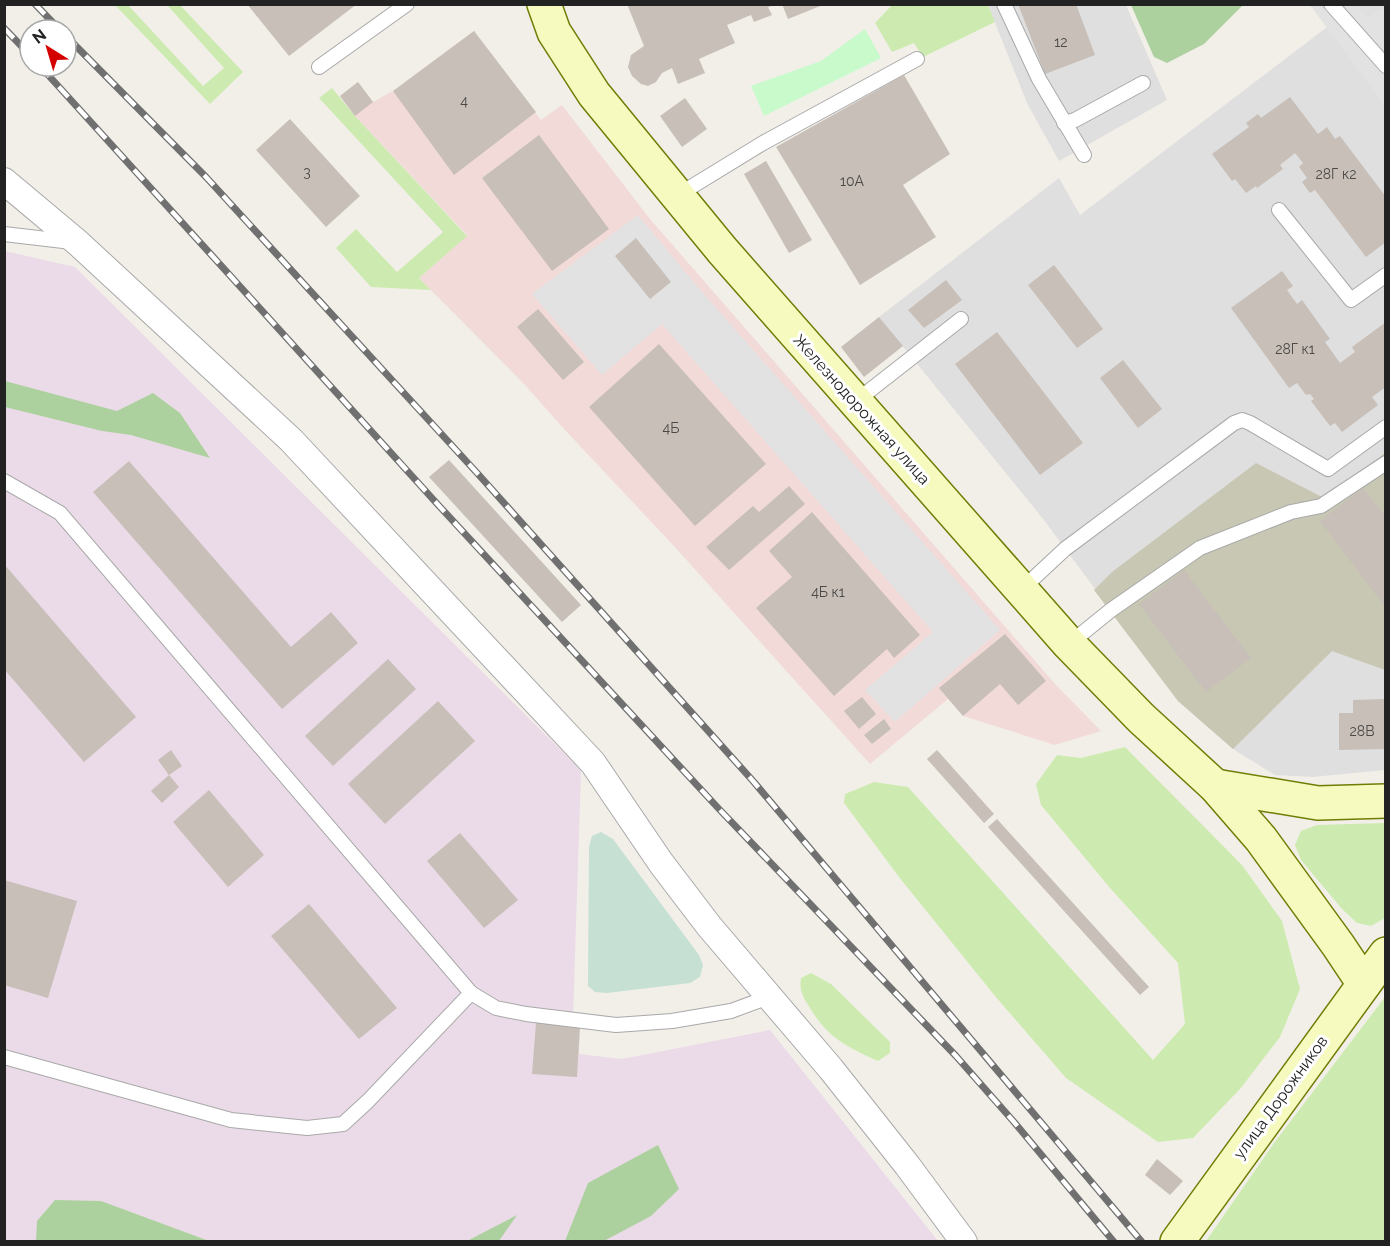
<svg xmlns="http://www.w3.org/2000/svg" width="1390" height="1246" font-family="Raleway,sans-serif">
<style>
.residential{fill:#e0dfdf}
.commercial{fill:#f2dad9}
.industrial{fill:#ebdbe8}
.construction{fill:#c7c7b4}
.grass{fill:#cdebb0}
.forest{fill:#add19e}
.wetland{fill:#c6e0d4}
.park{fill:#c8facc}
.parking{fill:#e2e2e2}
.building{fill:#c7bfb8}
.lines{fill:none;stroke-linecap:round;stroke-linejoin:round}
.lane-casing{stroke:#a9a9a9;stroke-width:16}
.street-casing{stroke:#a9a9a9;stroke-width:28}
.secondary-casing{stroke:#707d05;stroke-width:36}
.lane{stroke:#fff;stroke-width:14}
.street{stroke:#fff;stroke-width:26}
.secondary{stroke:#f7fabf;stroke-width:33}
.rail-casing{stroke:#707070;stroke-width:7}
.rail{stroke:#fff;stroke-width:4.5;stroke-dasharray:14;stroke-linecap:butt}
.labels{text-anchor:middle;stroke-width:6;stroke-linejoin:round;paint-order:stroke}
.number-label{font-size:14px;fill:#4b4948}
.street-label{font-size:16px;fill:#222;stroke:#fff}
</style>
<rect width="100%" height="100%" fill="#f2efe9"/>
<g class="residential">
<polygon points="988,5 1126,5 1167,100 1059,161 1027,103"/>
<polygon points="1356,5 1385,5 1385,770 1313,777 1275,775 1233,749 1178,701 1044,520 879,317 1059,178 1080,215"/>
</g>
<polygon class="commercial" points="474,31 541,120 562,105 650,219 1056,685 1101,731 1055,745 963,716 948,699 870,764 673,545 564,429 525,385 419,278 467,235 355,116 340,96 358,82 373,102 393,91"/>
<polygon class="industrial" points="5,251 75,267 581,770 573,1018 580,1026 579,1054 622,1059 770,1030 938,1241 5,1242"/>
<polygon class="construction" points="1385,453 1385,670 1332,651 1233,749 1178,701 1094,590 1112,572 1256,463 1324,498"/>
<g class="grass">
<polygon points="893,4 988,5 995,22 923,57 914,43 892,52 875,23"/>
<polygon points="115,5 128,5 203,86 224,68 167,5 180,5 243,72 210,104"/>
<polygon points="332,88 355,116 467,236 419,278 431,290 371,287 336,248 356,229 397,272 443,232 319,98"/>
<polygon points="1125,747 1242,865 1282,921 1300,989 1280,1037 1240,1089 1193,1138 1158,1142 1066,1078 995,996 899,877 844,803 845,794 874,782 908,787 1153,1060 1185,1024 1178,963 1110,888 1041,805 1036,784 1057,755 1081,758"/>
<polygon points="1385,823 1385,918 1371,926 1357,923 1342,909 1301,860 1295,845 1301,831 1317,825"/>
<path d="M811,973L831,984L890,1042V1053L878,1061C847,1047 828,1038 810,1008C803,997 799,991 801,978Z"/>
<polygon points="1385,997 1385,1241 1206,1241 1274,1143"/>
</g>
<g class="forest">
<polygon points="1131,5 1243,5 1204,44 1167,63 1154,57"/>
<polygon points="5,381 117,411 153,393 180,413 210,458 131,435 102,431 5,407"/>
<polygon points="658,1145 679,1189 651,1216 604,1241 565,1241 588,1183"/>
<polygon points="55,1200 101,1201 209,1241 36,1241 37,1221"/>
<polygon points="517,1215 499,1241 467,1241"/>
</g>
<polygon class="wetland" points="601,832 613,839 699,955 703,965 700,977 690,983 607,993 595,992 588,986 589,847 592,836"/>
<polygon class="park" points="865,29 881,58 764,116 751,86 821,61"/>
<g class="parking">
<polygon points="1310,5 1357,5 1367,18 1382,8 1385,12 1385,106"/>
<polygon points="638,215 695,284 1000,630 895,722 865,690 933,632 662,324 602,375 532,294"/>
</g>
<g class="building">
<polygon points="247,4 357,4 289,56"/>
<polygon points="627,4 775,4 775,5 768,7 772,15 754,22 751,15 727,25 735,43 699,59 705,73 678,84 672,68 662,73 656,82 648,86 641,84 632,76 628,67 631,55 644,46"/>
<polygon points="782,4 823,4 823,5 788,19"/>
<polygon points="1018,4 1076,4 1095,55 1045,74"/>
<polygon points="474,31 536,112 454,175 393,91"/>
<polygon points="904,75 950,154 903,185 936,237 860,285 776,147"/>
<polygon points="358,82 373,102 355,116 340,96"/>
<polygon points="1290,97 1318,134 1327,127 1335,139 1340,136 1386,197 1386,242 1366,257 1315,190 1310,193 1302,182 1307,178 1299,167 1303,163 1295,153 1280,165 1283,169 1257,188 1256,186 1246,193 1235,179 1232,181 1212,154 1249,127 1246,123 1258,114 1261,118"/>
<polygon points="685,98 707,129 682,147 660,116"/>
<polygon points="290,119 360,196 326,227 256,150"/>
<polygon points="539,135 609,229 552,271 482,178"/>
<polygon points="766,161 812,240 789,253 744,174"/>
<polygon points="636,238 671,282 650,299 615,256"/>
<polygon points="1054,265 1103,329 1077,348 1028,285"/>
<polygon points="1282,271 1293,286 1287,290 1297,304 1302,300 1330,339 1325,342 1340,363 1355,352 1352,347 1386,322 1386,387 1372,397 1378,405 1342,432 1335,423 1330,426 1311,401 1314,399 1310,394 1306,395 1297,383 1289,388 1231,308"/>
<polygon points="946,280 962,300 924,328 908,310"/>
<polygon points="538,309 584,362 563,380 517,327"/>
<polygon points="879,317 903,346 864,377 841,347"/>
<polygon points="997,332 1083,443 1040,475 955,364"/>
<polygon points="659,344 766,464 695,526 589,407"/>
<polygon points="1123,360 1162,409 1138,428 1100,378"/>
<polygon points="449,460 581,605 562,622 429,477"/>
<polygon points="129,461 291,647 331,612 358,643 282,709 93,492"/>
<polygon points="789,486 805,504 729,570 706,547 753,506 759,512"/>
<polygon points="1363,488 1386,517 1386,608 1320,521"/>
<polygon points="812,512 920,635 894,658 887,649 834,696 756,608 792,577 769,551"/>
<polygon points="4,564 136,717 84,762 4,669"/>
<polygon points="1184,570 1251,658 1206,692 1139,604"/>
<polygon points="1005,634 1046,681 1018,705 1000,684 963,716 939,688"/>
<polygon points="388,659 416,689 333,766 305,736"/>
<polygon points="862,697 876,714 859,729 844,711"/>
<polygon points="1384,699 1386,749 1339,750 1339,713 1353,713 1353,700"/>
<polygon points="438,701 475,741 385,824 348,784"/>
<polygon points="884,719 891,729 872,744 864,735"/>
<polygon points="171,750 182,766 169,775 158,760"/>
<polygon points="937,750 994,814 984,823 927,759"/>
<polygon points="169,775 179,787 162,803 151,791"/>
<polygon points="209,790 264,855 228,887 173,822"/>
<polygon points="997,819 1149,987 1140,995 988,827"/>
<polygon points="460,833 518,900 484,928 427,861"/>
<polygon points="4,880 77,901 48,998 4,985"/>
<polygon points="309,904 397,1008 359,1039 271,936"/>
<polygon points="536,1023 580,1026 577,1077 532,1074"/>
<polygon points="1157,1159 1183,1181 1170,1195 1145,1175"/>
</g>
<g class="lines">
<g class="lane-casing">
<g id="lane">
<polyline points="1004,4 1039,79 1084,155"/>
<polyline points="1331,4 1386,66"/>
<polyline points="319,67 407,4"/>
<polyline points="1064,123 1075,120 1143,83"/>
<polyline points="678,195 763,143 917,59"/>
<polyline points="1279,210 1351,300 1386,275"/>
<polyline points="4,234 72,242"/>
<polyline points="855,402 961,319"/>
<polyline points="4,481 60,513 471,993 368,1101 343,1124 307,1128 231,1120 4,1057"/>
<polyline points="1021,590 1065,549 1234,423 1242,420 1250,423 1328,469 1386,427"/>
<polyline points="1069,644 1111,610 1200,548 1291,512 1321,506 1386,463"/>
<polyline points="471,993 496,1008 526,1014 616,1025 672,1021 731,1011 769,997"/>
</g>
</g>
<g class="street-casing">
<polyline id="street" points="4,181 78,243 291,440 593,763 661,863 709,926 831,1069 907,1165 964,1242"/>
</g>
<g class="secondary-casing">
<g id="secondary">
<polyline points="544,4 554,32 594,94 722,250 1069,644 1141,718 1215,786 1261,839 1338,945 1364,984"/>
<polyline points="1215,786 1318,803 1386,801"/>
<polyline points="1177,1242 1386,954"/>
</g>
</g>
<use href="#lane" class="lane"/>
<use href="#street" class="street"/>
<use href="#secondary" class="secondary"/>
<g class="rail-casing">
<g id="rail">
<polyline points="35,4 60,30"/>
<polyline points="4,28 30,55"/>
<polyline points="66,36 206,177 478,474 753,781 1142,1242"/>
<polyline points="40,66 441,508 719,809 956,1056 1014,1122 1114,1242"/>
</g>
</g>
<use href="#rail" class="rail"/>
</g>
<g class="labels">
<g class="number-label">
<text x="1061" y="47">12</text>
<text x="464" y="106">4</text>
<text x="307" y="177">3</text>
<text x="1336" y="179">28Г к2</text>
<text x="852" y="186">10А</text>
<text x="1295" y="354">28Г к1</text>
<text x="671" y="433">4Б</text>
<text x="828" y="597">4Б к1</text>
<text x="1362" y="736">28В</text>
</g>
<g class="street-label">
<text transform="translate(862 409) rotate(48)" y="6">Железнодорожная улица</text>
<text transform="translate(1280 1097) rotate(-54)" y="6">улица Дорожников</text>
</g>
</g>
<rect width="1390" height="1246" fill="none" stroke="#222222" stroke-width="12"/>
<g transform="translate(48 48) rotate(323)"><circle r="28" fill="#ffffff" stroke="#a7a7a7" stroke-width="1.5"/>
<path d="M0-4.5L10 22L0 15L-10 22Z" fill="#d40000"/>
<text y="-9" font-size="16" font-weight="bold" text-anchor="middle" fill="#222222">N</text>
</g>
</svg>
